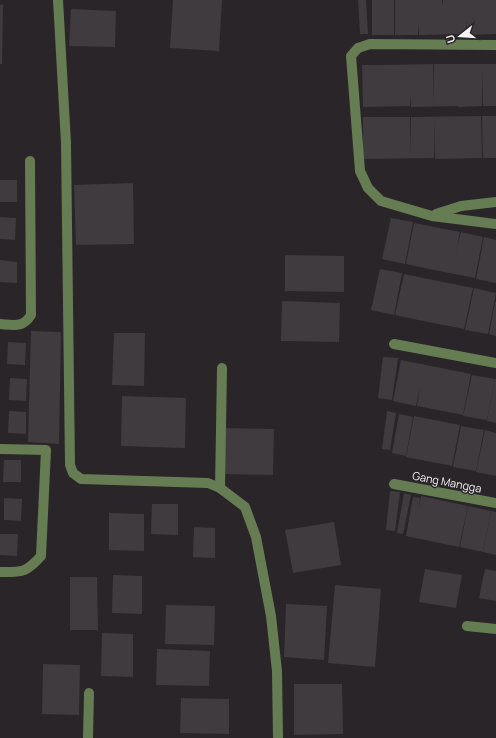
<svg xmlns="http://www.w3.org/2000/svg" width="496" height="738" font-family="Manrope,sans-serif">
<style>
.building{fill:#3f3b3e}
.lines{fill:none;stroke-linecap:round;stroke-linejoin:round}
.minor{stroke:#667c52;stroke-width:10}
.labels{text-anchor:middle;stroke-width:3;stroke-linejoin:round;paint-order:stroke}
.street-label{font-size:11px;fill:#f5f2f4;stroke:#2a2528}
</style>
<rect width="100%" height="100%" fill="#2a2528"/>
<g class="building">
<polygon points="173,0 222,0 219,51 170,48"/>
<polygon points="358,0 366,0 368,34 360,34"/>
<rect x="372" y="0" width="22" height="35"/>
<polygon points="395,0 442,0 442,6 443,0 490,0 490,5 490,0 496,0 496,34 467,35 466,21 466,34 419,35 418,22 418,35 395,35"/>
<polygon points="0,5 3,5 2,64 0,64"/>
<polygon points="71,9 116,11 115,47 69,46"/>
<polygon points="433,64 434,101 434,64 496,64 496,106 483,106 482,70 482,106 458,107 458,93 458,106 411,107 411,94 410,106 363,107 362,65 386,65 386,77 386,65"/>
<polygon points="481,116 482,158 435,159 434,120 434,158 363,159 363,117 410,117 410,155 411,117"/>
<polygon points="482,116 496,116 496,158 483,158"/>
<rect x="0" y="180" width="17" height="22"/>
<polygon points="133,183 134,244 76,245 74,185"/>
<polygon points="0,217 16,218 15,240 0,239"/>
<polygon points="391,218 413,222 405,264 382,259"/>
<polygon points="414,223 460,232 456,251 461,232 483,237 475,278 429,269 433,250 429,269 406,264"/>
<polygon points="484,237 496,240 496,283 476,279"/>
<polygon points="285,255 344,256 344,292 285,291"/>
<polygon points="0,260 17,262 17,283 0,282"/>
<polygon points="380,269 402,273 394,315 371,310"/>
<polygon points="404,274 473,288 464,329 418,320 422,301 418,320 395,315"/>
<polygon points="474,288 496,293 488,334 465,330"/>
<polygon points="282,301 340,303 339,342 281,341"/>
<polygon points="495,302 496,302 496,336 489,334"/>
<polygon points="31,331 61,332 59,444 28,442"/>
<polygon points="114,333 145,333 144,386 112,385"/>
<polygon points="8,342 26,343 25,365 7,364"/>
<polygon points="383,357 398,358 392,400 378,398"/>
<polygon points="401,360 471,374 463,415 417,406 420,387 416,406 393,401"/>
<polygon points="472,375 495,379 487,420 463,416"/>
<polygon points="10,378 27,379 26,401 9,400"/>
<polygon points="495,379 496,379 496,423 487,421"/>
<polygon points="122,396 186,398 185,448 121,446"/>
<polygon points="9,411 26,412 26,434 8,433"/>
<polygon points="387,411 396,413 390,450 382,449"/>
<polygon points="399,414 413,417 406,456 392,453"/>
<polygon points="414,416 460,425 452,466 406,457"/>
<polygon points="461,426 484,430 476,471 453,467"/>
<polygon points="226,428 274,429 273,475 224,474"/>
<polygon points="485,430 496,433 496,476 476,472"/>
<polygon points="4,460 21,460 21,482 3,482"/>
<polygon points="390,491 400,492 395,531 386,530"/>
<polygon points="404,493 411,495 403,534 397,533"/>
<polygon points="421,496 468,506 459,547 406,536 413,497 420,498 419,509"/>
<polygon points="4,498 22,499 21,521 4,520"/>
<polygon points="152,504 178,504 178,535 151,534"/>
<polygon points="468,506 491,511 483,552 460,547"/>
<polygon points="491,511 496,512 496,555 483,552"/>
<polygon points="109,513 144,514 144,551 109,550"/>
<polygon points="334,522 341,565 293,573 285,530"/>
<polygon points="194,527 215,528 215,558 193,557"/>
<polygon points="0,534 18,534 17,556 0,555"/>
<polygon points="425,569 462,575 456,608 419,602"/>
<polygon points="485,569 496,571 496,601 479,598"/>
<polygon points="113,575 142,576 142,614 112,613"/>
<polygon points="70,577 97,577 98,630 70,630"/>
<polygon points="335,585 381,589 375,667 328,663"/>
<polygon points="286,604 327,606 324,660 284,657"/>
<polygon points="166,605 215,606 214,645 165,644"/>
<polygon points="102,633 133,634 133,677 101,676"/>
<polygon points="157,649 210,651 209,686 156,685"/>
<polygon points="43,664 80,665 79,715 42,714"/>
<polygon points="294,684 342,684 343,734 294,735"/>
<polygon points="181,698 229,699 229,734 180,733"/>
</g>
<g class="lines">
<g class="minor">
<polyline points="58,0 66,143 70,465 73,473 81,479 208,483 220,488 245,507 256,537 271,616 277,671 278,738"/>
<polyline points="496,45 370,44 358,48 351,56 360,171 368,188 381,201 432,216 496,224"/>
<polyline points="436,214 461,206 496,202"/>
<path d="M0,324C14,325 23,328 31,315L30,161"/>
<polyline points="394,344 496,363"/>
<path d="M0,449L46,450L41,556C26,573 22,572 0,572"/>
<polyline points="394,484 496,503"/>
<polyline points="220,488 222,368"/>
<polyline points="467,626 496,629"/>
<polyline points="88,738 89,693"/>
</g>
</g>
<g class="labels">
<g class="street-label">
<text transform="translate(447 482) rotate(11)" y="4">Gang Mangga</text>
</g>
</g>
<g transform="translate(460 36) rotate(253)" stroke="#2a2528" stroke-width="3" paint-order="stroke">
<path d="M0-3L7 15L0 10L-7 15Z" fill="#f5f2f4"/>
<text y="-6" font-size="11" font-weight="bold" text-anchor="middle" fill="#f5f2f4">U</text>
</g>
</svg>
